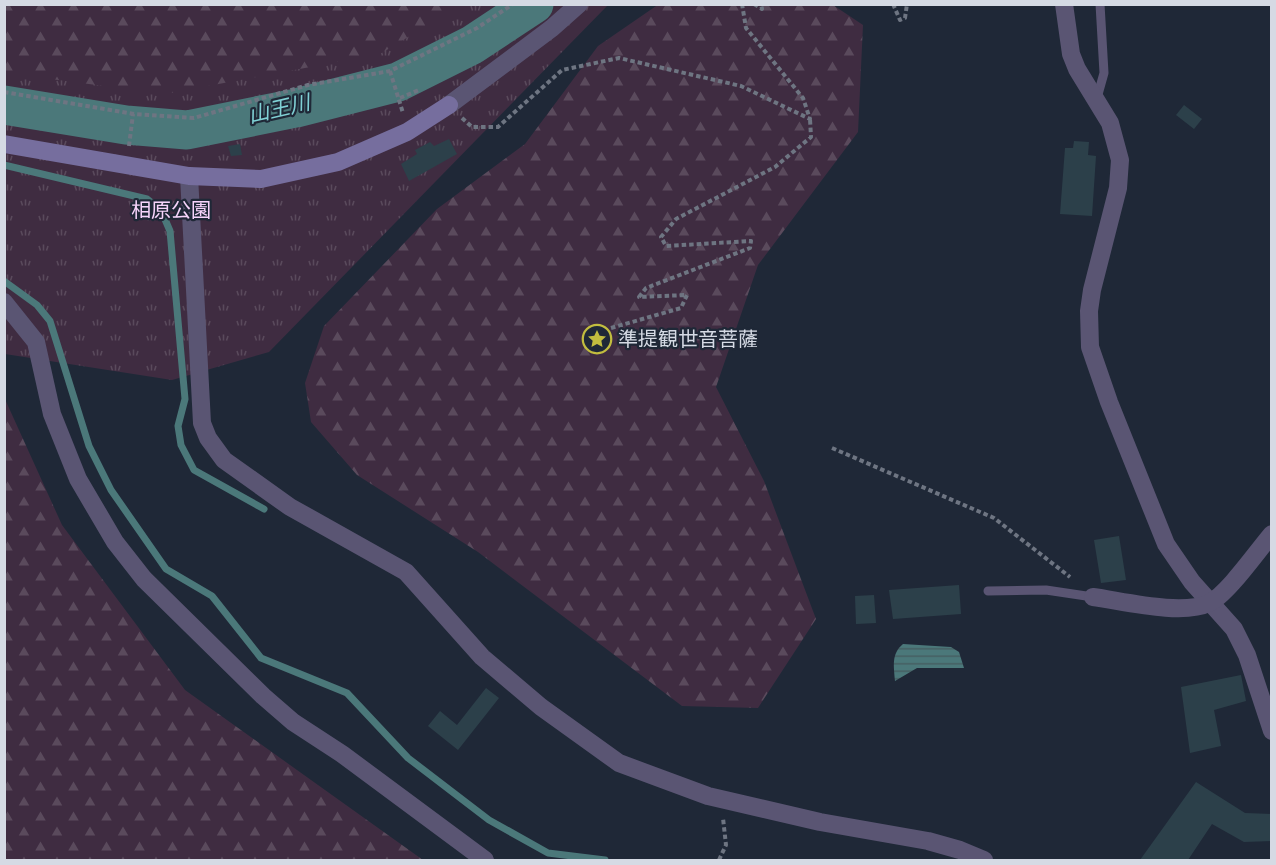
<svg xmlns="http://www.w3.org/2000/svg" width="1276" height="865" font-family="Manrope,'Noto Sans JP',sans-serif">
<style>
.grass{fill:url(#grass-tufts)}
.forest{fill:url(#forest-firs)}
.water{fill:url(#water-rules)}
.lines{fill:none;stroke-linecap:round;stroke-linejoin:round}
.stream{stroke:#4b787a;stroke-width:7}
.river{stroke:#4b787a;stroke-width:39}
.building{fill:#2c404a}
.path{stroke:#6e7582;stroke-width:4;stroke-dasharray:4.5 3;stroke-linecap:butt}
.lane{stroke:#5a5573;stroke-width:9}
.street{stroke:#5a5573;stroke-width:18}
.secondary{stroke:#766e9e;stroke-width:18}
.labels{text-anchor:middle;stroke-width:4.5;stroke-linejoin:round;paint-order:stroke}
.park-label{font-size:20px;fill:#f6d4fb;stroke:#1f2837}
.poi-label{font-size:20px;fill:#d5dae4;stroke:#1f2837;text-anchor:start}
.water-label{font-size:21px;font-style:italic;fill:#80d1d5;stroke:#1f2837}
</style>
<defs>
<pattern id="grass-tufts" width="24" height="20" patternUnits="userSpaceOnUse" patternTransform="scale(1.5)"><rect width="24" height="20" fill="#3f2c41"/><path d="M3 7l-1-3M5 7V3M7 7l1-3M15 17l-1-3M17 17v-4M19 17l1-3" fill="none" stroke="#5a4a5c"/></pattern>
<pattern id="forest-firs" width="22" height="20" patternUnits="userSpaceOnUse" patternTransform="scale(1.5)"><rect width="22" height="20" fill="#3f2c41"/><path d="M5 1l3.5 6h-7zM16 11l3.5 6h-7z" fill="#5a4a5c"/></pattern>
<pattern id="water-rules" width="6" height="5" patternUnits="userSpaceOnUse" patternTransform="scale(1.5)"><rect width="6" height="5" fill="#4b787a"/><path d="M0 2.5h6" fill="none" stroke="#465f62"/></pattern>
</defs>
<rect width="100%" height="100%" fill="#1f2837"/>
<polygon class="grass" points="452,5 608,5 269,352 172,380 5,354 4,60"/>
<g class="forest">
<polygon points="5,4 461,4 461,5 380,54 165,94 5,73"/>
<polygon points="659,4 833,5 863,25 858,132 758,265 716,387 764,481 816,619 758,708 682,706 478,552 357,475 311,422 305,383 324,326 437,209 525,144 598,46"/>
<polygon points="4,397 62,525 185,690 423,860 5,860"/>
</g>
<path class="water" d="M903,644L951,647L959,652L964,668H917L895,681C894,666 891,654 903,644Z"/>
<g class="lines">
<g class="stream">
<polyline points="4,165 147,199 161,210 170,231 185,399 178,426 181,445 194,470 264,509"/>
<polyline points="4,281 37,305 50,321 89,446 111,490 166,569 212,596 261,658 347,693 408,758 489,820 548,853 605,860"/>
</g>
<polyline class="river" points="4,105 126,125 187,130 296,108 398,82 472,45 534,4"/>
</g>
<g class="building">
<polygon points="1184,105 1202,119 1194,129 1176,115"/>
<polygon points="449,139 457,154 409,181 401,164 417,154 415,150 430,142 434,146"/>
<polygon points="1074,141 1089,142 1088,155 1096,156 1092,216 1060,214 1065,148 1073,148"/>
<polygon points="240,144 242,155 231,156 228,146"/>
<polygon points="1119,536 1126,580 1101,583 1094,540"/>
<polygon points="959,585 961,614 893,619 889,590"/>
<polygon points="874,595 876,623 856,624 855,596"/>
<polygon points="1241,675 1246,701 1214,710 1221,746 1190,753 1181,687"/>
<polygon points="486,688 499,698 458,750 428,726 440,711 457,725"/>
<polygon points="1196,782 1245,813 1272,814 1272,841 1244,842 1212,824 1188,860 1140,860"/>
</g>
<g class="lines">
<g class="path">
<polyline points="754,4 762,9 761,4"/>
<polyline points="893,4 900,20 905,18 907,4"/>
<polyline points="390,71 403,113"/>
<polyline points="4,92 134,114 194,118 308,85 390,71 477,28 513,4"/>
<polyline points="400,98 419,90"/>
<polyline points="462,118 472,127 498,127 562,70 619,58 741,86 810,119 803,98 746,28 742,4"/>
<polyline points="129,146 133,114"/>
<polyline points="611,328 681,308 687,295 639,297 646,288 750,248 751,241 666,246 661,237 676,219 775,167 811,137 810,119"/>
<polyline points="832,448 994,518 1070,577"/>
<polyline points="719,860 726,845 723,818"/>
</g>
<g class="lane">
<polyline points="1097,98 1104,73 1100,4"/>
<polyline points="988,591 1046,590 1093,597"/>
</g>
<g class="street">
<polyline points="1064,4 1071,54 1077,69 1110,123 1120,160 1118,188 1092,290 1089,311 1090,347 1109,402 1166,544 1192,582 1234,629 1247,655 1272,731"/>
<polyline points="449,105 552,28 579,4"/>
<polyline points="189,176 202,423 208,438 224,460 290,507 406,572 482,657 541,707 619,763 708,796 820,822 928,841 960,850 984,860"/>
<polyline points="4,302 36,342 52,414 78,479 115,542 144,579 263,696 293,722 342,754 485,860"/>
<path d="M1093,597C1123,601 1182,616 1209,603C1227,595 1258,550 1272,534"/>
</g>
<polyline class="secondary" points="4,144 189,176 261,179 338,162 407,132 449,105"/>
</g>
<defs>
<g id="sight-ring" transform="scale(1.5)"><circle r="9.5" fill="#1f2837" stroke="#c2bd3f" stroke-width="1.5"/><path d="M0-6L1.8-2.2L6-1.7L2.9 1.2L3.7 5.4L0 3.3L-3.7 5.4L-2.9 1.2L-6-1.7L-1.8-2.2Z" fill="#c2bd3f"/></g>
</defs>
<g fill-rule="evenodd">
<use href="#sight-ring" x="597" y="339"/>
</g>
<g class="labels">
<g class="park-label">
<text x="171" y="217">相原公園</text>
</g>
<g class="poi-label">
<text x="618" y="346">準提観世音菩薩</text>
</g>
<g class="water-label">
<text transform="translate(279 109) rotate(-13)" y="7">山王川</text>
</g>
</g>
<rect width="1276" height="865" fill="none" stroke="#d5dae4" stroke-width="12"/>
</svg>
